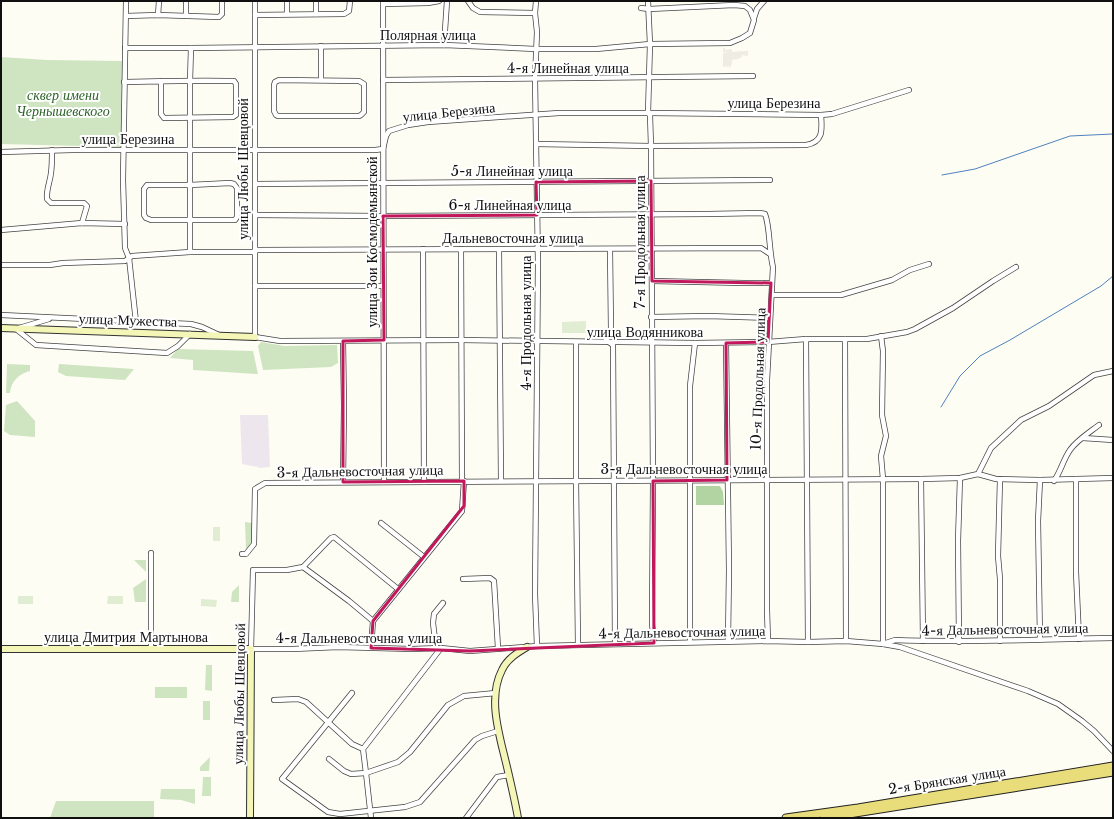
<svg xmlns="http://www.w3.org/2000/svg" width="1114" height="819" font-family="'Libre Baskerville',serif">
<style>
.industrial{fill:#ede6ed}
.green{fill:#cfe5c1}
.forest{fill:#b1d4a2}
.pitch{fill:#e0edd2}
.plaza{fill:#efede3}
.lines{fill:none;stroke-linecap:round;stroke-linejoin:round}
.stream{stroke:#4e81be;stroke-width:1}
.street-casing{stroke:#434343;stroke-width:6}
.secondary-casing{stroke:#323232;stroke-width:8}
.primary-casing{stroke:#212121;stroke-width:9}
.street{stroke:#fff;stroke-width:4.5}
.secondary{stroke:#f4f6b7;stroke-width:6}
.primary{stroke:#e8dd7a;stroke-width:7}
.marked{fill:none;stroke:#c2185b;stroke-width:3;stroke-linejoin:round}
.labels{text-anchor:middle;stroke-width:4;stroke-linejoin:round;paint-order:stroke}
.street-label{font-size:14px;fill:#101010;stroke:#fff}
.park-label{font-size:14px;font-style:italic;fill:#2b6127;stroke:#fff}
</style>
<rect width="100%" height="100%" fill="#fefdf4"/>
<polygon class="industrial" points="240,415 268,415 270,467 259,468 258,467 242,464"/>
<g class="green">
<polygon points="1,57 47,60 122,61 121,147 1,144"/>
<polygon points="261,342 284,346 337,345 338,363 331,367 263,370 258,346"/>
<polygon points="178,349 253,351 258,374 193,370 193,360 170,358"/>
<path d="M7,364L30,365V371C19,374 11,381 10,393H6Z"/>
<polygon points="59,364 134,369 125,380 66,376 58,372"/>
<polygon points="17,401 35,421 35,437 10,435 4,431 6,405"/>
<path d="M245,522L252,523C252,533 255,544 246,550Z"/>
<polygon points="134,560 146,560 146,572"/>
<polygon points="146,579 146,602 135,602 133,588"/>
<polygon points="239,585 239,602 231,602 232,592"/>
<polygon points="206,665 212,665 212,691 205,690"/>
<rect x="155" y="687" width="32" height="11"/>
<rect x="203" y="701" width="7" height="19"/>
<polygon points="210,757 209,771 200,771 200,767"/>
<polygon points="203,777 211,777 211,796 202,796"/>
<polygon points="161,789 195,789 195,804 181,800 160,799"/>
<polygon points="56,801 154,801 154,818 50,818"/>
</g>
<polygon class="forest" points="696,486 720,486 723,492 724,505 696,505"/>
<g class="pitch">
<polygon points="586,321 586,333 562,333 562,322"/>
<rect x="213" y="527" width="7" height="14"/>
<rect x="18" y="596" width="15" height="8"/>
<polygon points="108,596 123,596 123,604 107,604"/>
<polygon points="201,599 217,600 216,607 201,606"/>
</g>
<polygon class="plaza" points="723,48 725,48 725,50 732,49 732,52 742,51 743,53 743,51 748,51 748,56 742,55 742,57 738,59 732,60 732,66 731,63 731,68 729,66 728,68 727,66 723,67 723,53 729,52 723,52"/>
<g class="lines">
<g class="stream">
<polyline points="942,175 975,169 1070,136 1113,134"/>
<polyline points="941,407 960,376 980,356 1010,340 1101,286 1113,276"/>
</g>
<g class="street-casing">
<g id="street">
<polyline points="126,1 123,180 125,248 129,258 136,322"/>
<polyline points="255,1 255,337 280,341 461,340 695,343 768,342 806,339 867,339 907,332 915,329 953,308 993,281 1016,267"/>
<polyline points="316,1 316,14"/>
<polyline points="383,1 384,482"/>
<polyline points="468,1 473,8 480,12 535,13"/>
<polyline points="536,1 535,13 537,32 535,79 538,263 535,594 537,646"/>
<polyline points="648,1 650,44 648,113 650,115 651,146 653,481 652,624 654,643"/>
<polyline points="383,4 428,3 439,1"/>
<polyline points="287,14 287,1"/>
<polyline points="158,15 159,1"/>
<polyline points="255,15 344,14 349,11 350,1"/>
<polyline points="126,16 158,15 219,17 222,14 222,1"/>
<polyline points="186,16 186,1"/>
<polyline points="754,18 757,9 764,1"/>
<polyline points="444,45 447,1"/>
<polyline points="321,46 321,80"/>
<polyline points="125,48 191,48 444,45 536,49 596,49 650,44 730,43 742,38 750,33 754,20 750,10 745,6 734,5 649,9 641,8"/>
<polygon points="279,80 359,81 364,84 364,112 361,115 359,116 278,116 276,115 274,111 274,85 275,82"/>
<polyline points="383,80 753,76"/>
<path d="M124,82C161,81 197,80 234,81L236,84V115L233,117L164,118L161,114V81"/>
<path d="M536,144L651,146L806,145C824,142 822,129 821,115"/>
<path d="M52,150C52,158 52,166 51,173C50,182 46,190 47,199L51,203H84L87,206L82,223"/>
<polyline points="1,152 72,150 375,150 383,149 386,136 389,131 408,125 428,122 559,113 648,113 821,115 832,114 909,90"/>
<polygon points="230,183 234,184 237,188 237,217 235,220 151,220 146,218 144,215 144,189 147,185 190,185"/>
<polyline points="255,184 770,180"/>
<path d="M255,215L383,216L708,214L760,213L765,214C770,226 769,252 773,267L767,380V610L768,641"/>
<polyline points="1,230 82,223 125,224"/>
<polyline points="423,249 424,482"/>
<polyline points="461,249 462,481"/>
<polyline points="499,249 501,481"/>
<polyline points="610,249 611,330 606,340 613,345 615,644"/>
<polyline points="255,250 761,248 770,254"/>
<polyline points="190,252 190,81 191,48"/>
<polyline points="1,265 50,265 63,263 125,261 132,256 190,252 255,252"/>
<polyline points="652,281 744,283 771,283"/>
<polyline points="255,286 383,286"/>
<polyline points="772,295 841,295 892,280 910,270 929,264"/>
<polyline points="1,315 191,324 202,327 219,335"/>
<polyline points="651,317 708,316 769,318"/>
<polyline points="19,328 49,319"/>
<polyline points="16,329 36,345 167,353 178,346 190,334"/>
<polyline points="881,336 883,351 882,415 886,436 881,456 883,479 883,644"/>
<polyline points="806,339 808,642"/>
<polyline points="845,339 846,641"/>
<polyline points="576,342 576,480 578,645"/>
<polyline points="726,343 729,570 728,641"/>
<polyline points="1083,438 1113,440"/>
<polyline points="978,474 991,448 1021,420 1049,406 1094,375 1113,371"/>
<polyline points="921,479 923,641"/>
<polyline points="1000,479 998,556 1000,579 1000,641"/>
<polyline points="1076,479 1076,572 1079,639"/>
<path d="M1054,481C1061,471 1063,460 1070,450C1077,440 1090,432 1099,425"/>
<polyline points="343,482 344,406 343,341"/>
<polyline points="381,523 424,557"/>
<polyline points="242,554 246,554 254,544 255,489 265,483 921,479 960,478 978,474 996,479 1040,480 1113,478"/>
<polyline points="303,567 331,538 334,537 398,589"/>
<polyline points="463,579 490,578 494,581 498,648"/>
<polyline points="373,621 349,601 303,567 287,570 253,570 251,649 293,649 338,647 412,649 441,648 470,651 537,646 768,641 808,642 846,641 883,644 900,647 1028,691 1058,704 1082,721 1094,731 1113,751"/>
<polyline points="1040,639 1038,521 1040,480"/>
<polyline points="690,642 690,386 695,343"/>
<polyline points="959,642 958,541 960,478"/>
<path d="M883,644L895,640C968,643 1040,639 1113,638"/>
<polyline points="371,648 373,621 462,511 464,481"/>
<polyline points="436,648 433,623 434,614 443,603"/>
<polyline points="151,649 151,553"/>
<polyline points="352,693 282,779 328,812 340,814 405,807 420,802 475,740 482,736 498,731"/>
<polyline points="274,700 298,699 306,702 352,744 363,749"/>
<polyline points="329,759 344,771 351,774 366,773 398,762 410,752 448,705 464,696 496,693"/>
<polyline points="371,818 366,773 363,749 441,648"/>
<polyline points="466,818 497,777 509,775"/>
</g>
</g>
<g class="secondary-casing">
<g id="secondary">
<polyline points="1,328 255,337"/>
<polyline points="1,649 251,649 250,818"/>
<path d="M518,818C515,801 511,784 507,767C500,737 487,699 502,670C507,659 517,653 527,647"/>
</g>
</g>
<g class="primary-casing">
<g id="primary">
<polyline points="786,818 858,808 1113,766"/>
<polyline points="824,818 1113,772"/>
</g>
</g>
<use href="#street" class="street"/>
<use href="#secondary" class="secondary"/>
<use href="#primary" class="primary"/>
</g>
<path class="marked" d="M651,181L652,281L771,283L768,342L726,343L727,480L653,481L654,643L470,651L371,648L373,621L464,506V481L343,482V341L384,340L383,216L537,215L536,182Z"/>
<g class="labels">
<g class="street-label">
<text x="428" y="40">Полярная улица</text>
<text x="568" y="73">4-я Линейная улица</text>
<text x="774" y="108">улица Березина</text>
<text transform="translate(449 112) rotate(-6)" y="5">улица Березина</text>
<text x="128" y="144">улица Березина</text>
<text transform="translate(243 169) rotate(-90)" y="5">улица Любы Шевцовой</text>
<text x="512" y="176">5-я Линейная улица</text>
<text x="510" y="210">6-я Линейная улица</text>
<text x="513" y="243">Дальневосточная улица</text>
<text transform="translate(372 242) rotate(-90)" y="5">улица Зои Космодемьянской</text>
<text transform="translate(640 242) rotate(-90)" y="5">7-я Продольная улица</text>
<text transform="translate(128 320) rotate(2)" y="5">улица Мужества</text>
<text transform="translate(526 323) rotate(-90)" y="5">4-я Продольная улица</text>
<text x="645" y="337">улица Водянникова</text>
<text transform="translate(758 379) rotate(-88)" y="5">10-я Продольная улица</text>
<text x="684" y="474">3-я Дальневосточная улица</text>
<text transform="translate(360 471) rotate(-1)" y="5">3-я Дальневосточная улица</text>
<text transform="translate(1005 629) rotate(-1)" y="5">4-я Дальневосточная улица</text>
<text transform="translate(682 632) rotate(-1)" y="5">4-я Дальневосточная улица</text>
<text x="126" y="642">улица Дмитрия Мартынова</text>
<text x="359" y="643">4-я Дальневосточная улица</text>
<text transform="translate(239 694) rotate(-89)" y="5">улица Любы Шевцовой</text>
<text transform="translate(947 780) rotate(-9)" y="5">2-я Брянская улица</text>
</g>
<g class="park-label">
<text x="63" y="100">сквер имени<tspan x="63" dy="16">Чернышевского</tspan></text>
</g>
</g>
<rect width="1114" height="819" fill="none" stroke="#101010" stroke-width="4"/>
</svg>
